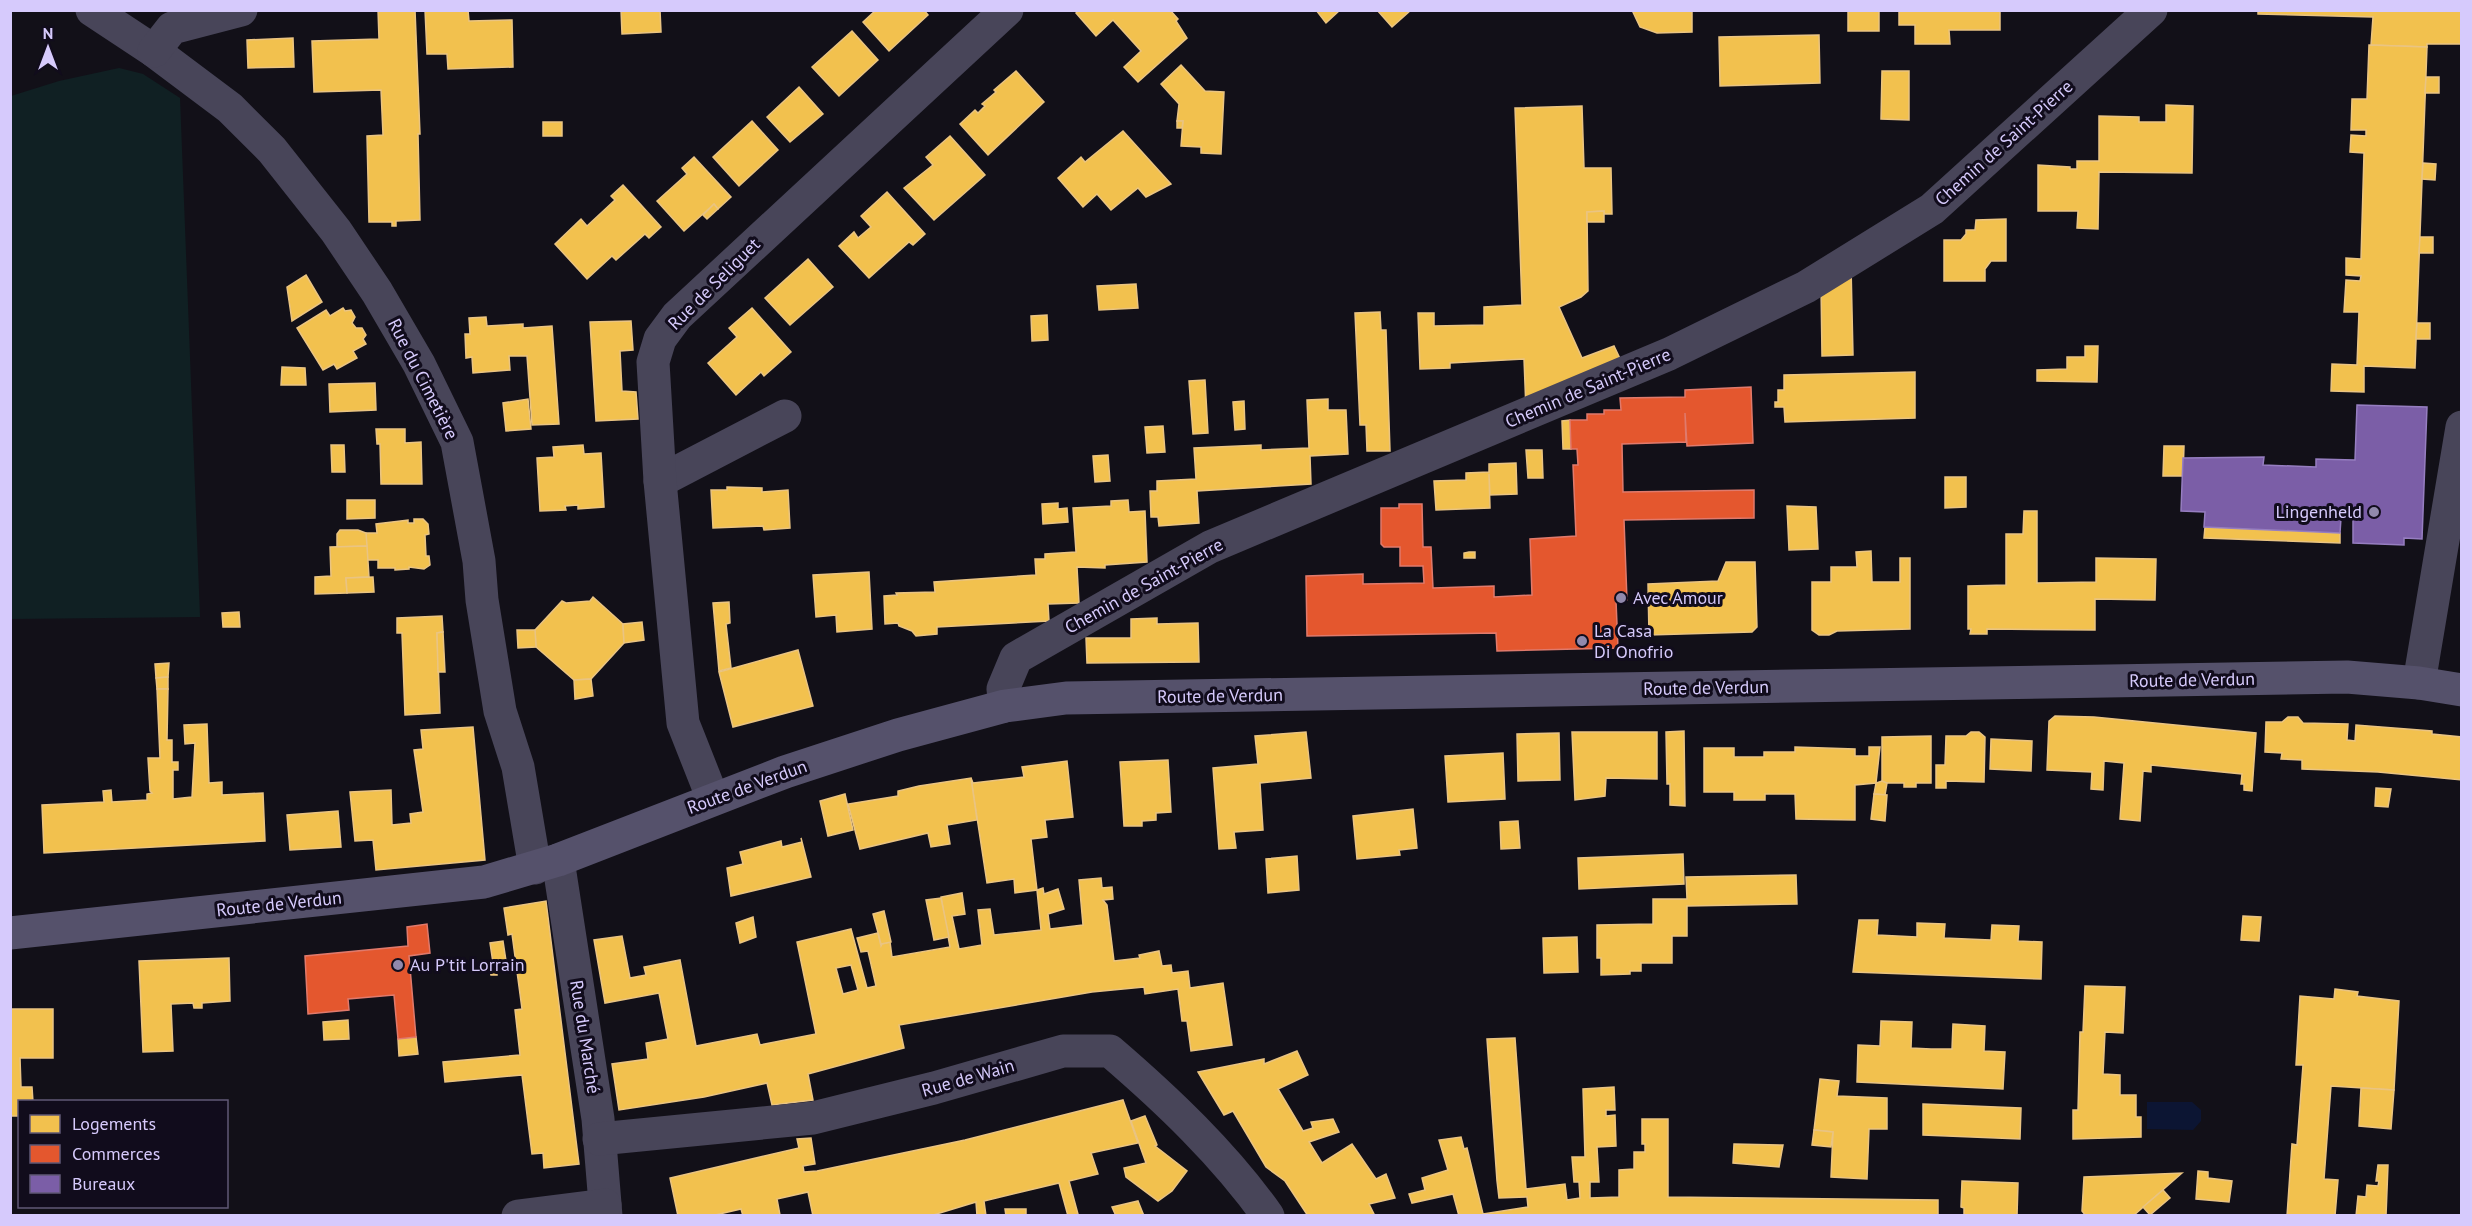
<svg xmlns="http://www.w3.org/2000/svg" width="2472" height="1226" font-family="'PT Sans',sans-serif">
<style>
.green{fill:#102023}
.water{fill:#0c1533}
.homes{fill:#f2c14e;stroke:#eac482;stroke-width:1.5;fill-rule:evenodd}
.shops{fill:#e4572e;stroke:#e07a6c;stroke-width:1.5}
.offices{fill:#7b5ea7;stroke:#967ec0;stroke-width:1.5}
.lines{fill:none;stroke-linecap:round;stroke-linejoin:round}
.minor{stroke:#484559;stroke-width:33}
.secondary{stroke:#55516b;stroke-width:33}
.poi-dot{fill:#9189ac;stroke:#110c1c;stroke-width:2}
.labels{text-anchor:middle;stroke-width:6;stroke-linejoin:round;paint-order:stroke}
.street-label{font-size:18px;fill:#d6cafc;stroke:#110c1c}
.poi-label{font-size:18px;fill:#d6cafc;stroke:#110c1c;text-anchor:start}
</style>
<rect width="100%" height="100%" fill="#121018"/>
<polygon class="green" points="119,68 143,74 180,98 200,617 11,619 11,96 59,81"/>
<polygon class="water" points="2147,1102 2192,1102 2201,1110 2201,1121 2193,1130 2147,1129"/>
<g class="homes">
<polygon points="378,10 415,10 420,134 418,134 420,220 396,221 396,226 392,226 392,222 369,222 367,136 383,135 381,90 314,92 312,41 379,39"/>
<polygon points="425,10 468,10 469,21 512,20 513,67 448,69 447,54 427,54"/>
<polygon points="621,10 660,10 661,32 622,34"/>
<polygon points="876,10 924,10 928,15 889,51 863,22"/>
<polygon points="1079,10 1170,10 1178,19 1176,21 1187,38 1138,82 1124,67 1141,51 1113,20 1096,36 1076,13"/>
<polygon points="1316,10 1340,10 1326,23"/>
<polygon points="1377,10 1411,10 1392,27"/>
<polygon points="1692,10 1692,32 1657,33 1640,27 1632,10"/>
<rect x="1848" y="10" width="31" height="21"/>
<polygon points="1899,10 2000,10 2000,30 1949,30 1950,44 1915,44 1915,25 1899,25"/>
<polygon points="2258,10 2462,10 2462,44 2427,44 2427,47 2371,45 2373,17 2258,14"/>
<polygon points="852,31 878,60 839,96 812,67"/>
<polygon points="1819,35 1820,83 1720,86 1719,37"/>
<polygon points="293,38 294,67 248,68 247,40"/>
<polygon points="2369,45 2427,47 2415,368 2364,366 2364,392 2331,391 2332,364 2357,365 2359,312 2344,312 2346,280 2360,281 2361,276 2346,275 2346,258 2361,259 2364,153 2350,152 2351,135 2366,136 2366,130 2351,130 2352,99 2367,99"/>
<polygon points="1181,65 1205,91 1224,92 1221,154 1201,153 1201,147 1181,146 1183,121 1177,121 1179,104 1161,84"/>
<polygon points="1016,71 1044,102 988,155 960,124 975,110 978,113 985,106 982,104 996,92 994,90"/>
<polygon points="1882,71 1909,71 1909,120 1881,119"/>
<polygon points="2426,77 2439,77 2439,93 2425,93"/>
<polygon points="799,87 823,114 790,142 767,117"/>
<polygon points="2166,105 2193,106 2192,173 2099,172 2098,229 2077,228 2078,211 2038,211 2038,165 2070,167 2070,169 2077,169 2077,161 2099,161 2099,116 2139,117 2139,122 2166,122"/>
<polygon points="1582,106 1584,168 1611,168 1612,214 1604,214 1604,211 1587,212 1588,291 1581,297 1559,307 1582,358 1614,346 1625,369 1526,410 1524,359 1450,363 1450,368 1420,369 1418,313 1434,313 1434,326 1484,325 1484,307 1522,305 1515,108"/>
<polygon points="752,121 778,150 739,186 713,157"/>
<polygon points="1177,121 1183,121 1182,128 1177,128"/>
<rect x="543" y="122" width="19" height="14"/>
<polygon points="1123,131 1171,184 1146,197 1138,188 1111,210 1097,194 1083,207 1058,178 1081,157 1085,162"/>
<polygon points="950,136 985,175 934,220 904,188 933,165 926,157"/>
<polygon points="694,157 731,197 718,209 714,204 684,231 657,201 687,174 682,168"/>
<polygon points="2423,163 2436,164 2435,180 2422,179"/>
<polygon points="623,185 661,227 649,238 645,234 616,260 612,256 587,279 555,244 581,219 587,226 615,200 611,196"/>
<polygon points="887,192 925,234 913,245 909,242 869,278 839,246 854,232 858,238 871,227 861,216"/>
<polygon points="714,204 718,209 707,219 703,215"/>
<polygon points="1604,211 1604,222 1587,222 1587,212"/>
<polygon points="2006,219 2006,261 1991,261 1985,269 1985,281 1944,281 1944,240 1961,240 1966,234 1966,230 1975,230 1976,220"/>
<polygon points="2420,237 2433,237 2433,253 2419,253"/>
<polygon points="808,259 833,287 790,325 765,298"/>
<polygon points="1851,266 1853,355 1822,356 1821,287"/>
<polygon points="306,275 322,302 292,321 287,287"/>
<polygon points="1136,284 1138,308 1099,310 1097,286"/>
<polygon points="343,308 345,311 351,310 355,317 352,323 356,328 362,328 366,335 363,339 366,344 353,351 357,358 337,369 334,364 323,370 297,328 326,310 330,316"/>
<polygon points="752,308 791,352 764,376 761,372 736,395 708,363 737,337 729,328"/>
<polygon points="1380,312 1381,330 1386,330 1390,451 1367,451 1366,425 1360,425 1355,313"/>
<polygon points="1047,315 1048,340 1032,341 1031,316"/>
<polygon points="486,317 487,326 523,324 523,328 552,326 559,424 532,425 527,356 509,356 510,370 473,373 472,357 466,358 465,334 470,334 469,318"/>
<polygon points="631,321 633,350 620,351 622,391 636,392 638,419 596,421 590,322"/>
<polygon points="2417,323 2430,323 2430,339 2416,339"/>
<polygon points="2085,346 2098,346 2097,382 2037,381 2037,370 2067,369 2067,357 2085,357"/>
<polygon points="282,367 305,368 306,385 281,385"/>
<polygon points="1915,372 1915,418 1785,422 1784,407 1775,407 1775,402 1778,402 1778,390 1784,390 1784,375"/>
<polygon points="1205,380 1208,433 1193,434 1189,381"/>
<polygon points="375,383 376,410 330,412 329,384"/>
<polygon points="528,399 531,429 506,431 503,403"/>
<polygon points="1328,399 1328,410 1346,410 1348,454 1310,456 1311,484 1197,491 1199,523 1159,526 1158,517 1151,517 1150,491 1157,491 1157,481 1196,479 1194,448 1261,445 1261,450 1309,448 1307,400"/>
<polygon points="1244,401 1245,429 1235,430 1233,402"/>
<polygon points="1570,420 1571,449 1563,449 1562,421"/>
<polygon points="1163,426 1165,452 1147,453 1145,427"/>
<polygon points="376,429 405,429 405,443 421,442 422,484 381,484 380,444 377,444"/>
<polygon points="331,445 344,445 345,472 332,472"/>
<polygon points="583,445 584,454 601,453 604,507 578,509 578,505 565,506 566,510 540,511 537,458 554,457 553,447"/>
<polygon points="2164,446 2184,446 2183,476 2163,476"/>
<polygon points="1526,450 1542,450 1543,478 1528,478"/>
<polygon points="1108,455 1110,481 1095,482 1093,456"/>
<polygon points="1516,463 1517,494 1490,495 1489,474 1490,508 1436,510 1434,481 1466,480 1466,473 1489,472 1489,464"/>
<polygon points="1945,477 1966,477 1966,507 1945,508"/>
<polygon points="727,487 762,488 762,492 788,490 790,528 764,530 763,526 713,528 711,490 727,490"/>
<polygon points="347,500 375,500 375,518 347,519"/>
<polygon points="1128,500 1129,512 1145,511 1147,562 1105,565 1105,568 1077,567 1079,603 1048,604 1049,621 937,627 937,634 916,636 912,631 899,626 898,623 885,624 884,596 897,595 896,593 935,592 934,582 1036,575 1035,559 1045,559 1045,554 1076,552 1073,508 1111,506 1111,501"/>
<polygon points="1058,503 1058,509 1067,508 1068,522 1043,524 1042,504"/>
<polygon points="1787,506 1816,507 1818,549 1789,550"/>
<polygon points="2024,511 2037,511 2037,583 2096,582 2096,558 2156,559 2155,600 2095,599 2095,630 1987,629 1987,634 1970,634 1971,629 1968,629 1968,586 2006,585 2006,534 2023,534"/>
<polygon points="414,519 423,519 428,524 429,534 425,535 426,556 429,556 430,565 424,569 409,567 409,569 395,570 395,568 378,568 378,560 367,560 366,533 377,533 376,524 408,520 408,523 414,523"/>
<polygon points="2205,527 2340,533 2340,543 2204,538"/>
<polygon points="340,530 358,530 366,533 367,546 337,547 337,534"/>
<polygon points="367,546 369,577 346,578 347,593 315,594 315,577 331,576 330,547"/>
<polygon points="1871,551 1872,582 1900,582 1900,558 1910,558 1910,629 1837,631 1829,635 1819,635 1812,630 1812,582 1831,582 1831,567 1857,567 1856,552"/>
<polygon points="1469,552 1475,552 1475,558 1464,558 1464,553"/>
<polygon points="1726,562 1755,562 1757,627 1752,632 1649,635 1648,584 1718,581"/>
<polygon points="869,572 872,629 837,632 836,615 816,617 813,575"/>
<polygon points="373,577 374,592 347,593 346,578"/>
<polygon points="593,597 623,624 624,643 591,679 574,680 536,647 535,630 562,601 566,603 590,601"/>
<polygon points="729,602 730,623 726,624 731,668 719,671 713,603"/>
<polygon points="239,612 240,627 223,627 222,613"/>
<polygon points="442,616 443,632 437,633 440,713 405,715 402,633 397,633 397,618"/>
<polygon points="1157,618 1157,624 1198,623 1199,662 1087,663 1086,638 1131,638 1131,619"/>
<polygon points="642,622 644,640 624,643 623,624"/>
<polygon points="517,630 535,630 536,647 518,648"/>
<polygon points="443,632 445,672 438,672 437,633"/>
<polygon points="798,650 813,706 733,727 719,672"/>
<polygon points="169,663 168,677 156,678 155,664"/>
<polygon points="168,677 168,689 157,689 156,678"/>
<polygon points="591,679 593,696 575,699 574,680"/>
<polygon points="157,689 168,689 167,740 172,740 172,762 178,762 178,770 173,770 173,799 192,797 195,743 185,744 184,725 207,724 209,783 222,782 222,795 263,793 265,841 44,853 42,805 104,802 103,791 111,790 112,802 147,800 147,794 152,793 150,791 148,758 160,758"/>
<polygon points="2055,716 2094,717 2256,733 2252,791 2244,790 2244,784 2241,784 2242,774 2151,765 2151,772 2143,771 2140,821 2120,819 2124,763 2104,761 2103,790 2091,789 2092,772 2047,770 2049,721"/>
<polygon points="2288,717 2298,717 2303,723 2348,724 2347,740 2355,741 2356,725 2432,731 2432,734 2462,737 2462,780 2378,772 2302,769 2302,760 2281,759 2282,753 2265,752 2266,722 2282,722"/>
<polygon points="473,727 485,860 376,870 373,840 355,841 350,792 391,790 392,825 411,823 410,814 423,812 414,750 423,749 421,730"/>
<polygon points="1684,731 1685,806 1670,805 1670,784 1667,784 1666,732"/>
<polygon points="1306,732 1311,778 1260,783 1263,830 1234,832 1236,848 1219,849 1213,768 1258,764 1255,736"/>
<polygon points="1572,732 1657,732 1657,779 1606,778 1605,796 1575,800"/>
<polygon points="1971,732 1979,732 1985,737 1984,782 1946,781 1946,788 1936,788 1936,765 1945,765 1946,736 1966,736"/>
<polygon points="1559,733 1560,780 1518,781 1517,734"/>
<polygon points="1931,736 1931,783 1916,783 1916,787 1904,787 1904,783 1882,783 1882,737"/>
<polygon points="1991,739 2032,741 2031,771 1990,769"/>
<polygon points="1795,747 1855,749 1855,756 1869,756 1869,747 1880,747 1876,783 1855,785 1855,820 1796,819 1795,794 1765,794 1765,800 1734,800 1734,792 1704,792 1704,748 1734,748 1734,757 1764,757 1764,752 1795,752"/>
<polygon points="1503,753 1505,799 1448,802 1445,756"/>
<polygon points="1168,760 1171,812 1156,813 1156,820 1142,821 1142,826 1124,826 1120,762"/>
<polygon points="1067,761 1073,817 1045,820 1047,837 1031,839 1037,890 1015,893 1014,879 987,883 971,778 973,783 1024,777 1022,767"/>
<polygon points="971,778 977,820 947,825 950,844 931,847 928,833 860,849 848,804 898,796 898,791 919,786"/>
<polygon points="1882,781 1887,783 1885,795 1874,794 1876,783"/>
<polygon points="2376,788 2391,789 2388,807 2375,806"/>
<polygon points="845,794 853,830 828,836 820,801"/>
<polygon points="1874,794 1887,795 1885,821 1871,819"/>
<polygon points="1413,809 1417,848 1399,850 1400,855 1357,859 1353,816"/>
<polygon points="338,811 341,847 290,850 287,815"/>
<polygon points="1518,821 1520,848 1501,849 1500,822"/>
<polygon points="801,838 811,877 731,896 727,868 743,864 740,852 781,841 782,847 802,842"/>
<polygon points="1683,854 1684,884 1579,889 1578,858"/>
<polygon points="1297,856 1299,890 1268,893 1266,859"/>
<polygon points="1796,875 1797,904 1687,906 1687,936 1672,936 1672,963 1641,963 1641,971 1630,971 1630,974 1601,975 1601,958 1597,958 1597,925 1653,924 1653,899 1687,899 1686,877"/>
<path d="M1101,878L1102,888L1112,887L1113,899L1103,900L1107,905L1114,961L1140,958L1139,955L1159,951L1162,966L1171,965L1172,973L1188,971L1190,988L1223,983L1232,1045L1191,1051L1187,1021H1182L1178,989L1145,994L1144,987L1092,992L899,1025L904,1048L808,1074L813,1100L772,1105L767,1083L704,1097L619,1110L612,1064L648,1059L646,1043L668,1039L659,993L605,1003L594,940L622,936L630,978L646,975L644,967L680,960L696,1046L757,1034L760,1045L816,1034L797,942L851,929L867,988L876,986L868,951L861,952L857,938L878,933L881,946L882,944L890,942L892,957L950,947L941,897L962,893L965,914L952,916L959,949L982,945L978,910L990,909L994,935L1041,930L1037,890L1043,888L1044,894L1058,889L1064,909L1048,914L1050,929L1083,925L1079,880ZM851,965L858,990L843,994L836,968Z"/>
<polygon points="941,898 949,937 934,940 926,900"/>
<polygon points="546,901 579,1164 544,1168 543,1153 532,1154 522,1075 445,1082 443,1062 520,1055 515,1010 522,1009 512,934 508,935 504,908"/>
<polygon points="884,911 891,942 881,944 873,914"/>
<polygon points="2243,916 2261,917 2259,941 2241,940"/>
<polygon points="753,917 756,937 740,943 736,923"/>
<polygon points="1859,920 1878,920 1877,935 1917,937 1917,923 1945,924 1944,938 1967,939 1991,940 1992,925 2019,926 2018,941 2042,942 2041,979 1853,972"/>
<polygon points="1577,937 1578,972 1544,973 1543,938"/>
<polygon points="503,941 506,961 496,963 497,975 491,975 489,964 493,963 490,943"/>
<polygon points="229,958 230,1001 202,1003 202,1008 194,1008 193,1003 171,1004 173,1051 143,1052 139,961"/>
<polygon points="2085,986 2125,987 2123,1033 2105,1032 2103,1074 2120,1075 2120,1095 2136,1095 2136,1117 2141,1117 2141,1137 2073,1139 2073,1110 2078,1110 2080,1032 2083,1032"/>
<polygon points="2335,989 2358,992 2357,996 2399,1001 2394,1090 2331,1086 2324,1179 2338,1180 2335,1216 2287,1216 2292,1144 2297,1145 2303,1065 2296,1065 2300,996 2334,999"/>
<polygon points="10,1009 53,1009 53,1058 20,1058 21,1087 32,1087 33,1102 20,1102 20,1116 10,1116"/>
<polygon points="348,1020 349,1039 324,1040 323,1022"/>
<polygon points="1881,1021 1912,1022 1911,1048 1931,1049 1952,1049 1953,1024 1985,1026 1984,1051 2005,1052 2003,1089 1857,1082 1858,1045 1880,1046"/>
<polygon points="416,1037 418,1054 399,1056 398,1039"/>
<polygon points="1515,1038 1526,1189 1565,1184 1567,1200 1580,1198 1579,1182 1574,1182 1572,1157 1585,1157 1583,1089 1614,1087 1615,1110 1606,1110 1606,1116 1615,1115 1616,1146 1597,1147 1599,1182 1590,1182 1590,1198 1619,1197 1619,1170 1634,1169 1634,1152 1645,1152 1645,1144 1642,1144 1642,1119 1668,1119 1668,1197 1938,1200 1938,1216 1459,1216 1453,1194 1412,1203 1409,1194 1425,1190 1422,1178 1448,1170 1439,1140 1461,1137 1464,1149 1467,1148 1483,1214 1528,1207 1527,1197 1499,1198 1497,1181 1487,1039"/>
<polygon points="1297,1051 1308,1075 1278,1089 1303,1131 1313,1128 1311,1122 1333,1119 1339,1132 1309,1142 1322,1163 1352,1144 1376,1179 1386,1174 1395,1198 1369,1204 1375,1216 1308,1216 1285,1181 1266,1167 1233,1111 1224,1115 1198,1072 1264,1059 1264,1064"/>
<polygon points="1820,1079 1839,1081 1837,1096 1887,1098 1887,1129 1869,1129 1867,1179 1831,1177 1833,1132 1814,1130"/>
<polygon points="2361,1088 2394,1090 2391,1129 2359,1126"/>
<polygon points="1123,1100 1138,1143 1091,1153 1098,1174 1069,1181 1078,1214 1074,1216 1068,1216 1059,1183 984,1201 986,1216 977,1216 976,1202 930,1216 813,1216 808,1192 777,1199 780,1215 743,1216 741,1209 711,1216 678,1216 670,1178 799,1148 797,1139 811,1138 815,1164 803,1166 804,1172 817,1171 965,1140"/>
<polygon points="1923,1104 2021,1108 2020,1139 1923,1135"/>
<polygon points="1145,1116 1157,1145 1155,1146 1187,1171 1172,1191 1158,1201 1126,1177 1124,1168 1146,1163 1131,1121"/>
<polygon points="1814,1130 1833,1132 1831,1147 1812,1145"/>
<polygon points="1734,1144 1783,1145 1779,1167 1733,1163"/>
<polygon points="2378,1165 2388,1165 2386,1216 2356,1216 2358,1196 2366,1197 2367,1185 2378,1186 2379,1181 2376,1181"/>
<polygon points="2198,1171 2208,1172 2208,1178 2232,1181 2229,1202 2196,1199"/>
<polygon points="2182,1173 2133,1216 2086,1216 2082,1211 2084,1177"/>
<polygon points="1962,1181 2018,1183 2017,1216 1964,1216 1964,1208 1961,1207"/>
<polygon points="2163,1190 2170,1198 2150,1215 2143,1207"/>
<polygon points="1138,1201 1144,1216 1116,1216 1112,1207"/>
<polygon points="1005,1209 1026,1209 1026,1216 1006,1216"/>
</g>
<g class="shops">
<polygon points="1751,387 1753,443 1687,446 1685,413 1686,442 1622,444 1623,492 1754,490 1754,518 1624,520 1627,600 1616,601 1618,648 1497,651 1496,633 1307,636 1306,576 1363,574 1363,584 1424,583 1423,566 1400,566 1400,547 1384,547 1381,544 1381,508 1399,508 1399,504 1422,504 1423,547 1431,547 1433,588 1494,586 1494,597 1532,595 1530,539 1576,536 1573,465 1578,465 1577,449 1571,449 1570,420 1587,420 1587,414 1604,414 1604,410 1621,410 1620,398 1685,397 1685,390"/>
<polygon points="427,924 430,953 409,956 416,1037 398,1039 394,995 348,999 349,1010 308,1014 305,956 408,946 407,927"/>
</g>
<polygon class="offices" points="2357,405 2427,407 2422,539 2404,538 2404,545 2353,543 2353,518 2341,518 2340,533 2204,527 2205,512 2181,511 2183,458 2264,457 2263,465 2316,467 2316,459 2355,460"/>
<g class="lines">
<g class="minor">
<polyline points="92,10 154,51 230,108 272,150 336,231 377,292 419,364 457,442 479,561 482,600 500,711 518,767 535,868"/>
<polyline points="154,51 172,28 241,10"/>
<polyline points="660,481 785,416"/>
<polyline points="2419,683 2462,427"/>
<polyline points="1005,706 1003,689 1016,658 1210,547 1669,354 1806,287 1932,209 2151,10"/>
<polyline points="713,799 683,723 660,481 653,362 660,339 677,316 1007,10"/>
<polyline points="558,860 598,1119 606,1216"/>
<path d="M599,1139L813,1118L934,1088L1063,1051H1110C1167,1100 1224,1154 1268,1216"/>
<polyline points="518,1216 605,1205"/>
</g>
<polyline class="secondary" points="10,933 484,882 558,860 785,772 898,735 1005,706 1066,698 2347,677 2419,683 2462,690"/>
</g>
<g class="poi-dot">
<circle cx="2374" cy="512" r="6"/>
<circle cx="1621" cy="598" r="6"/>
<circle cx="1582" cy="641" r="6"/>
<circle cx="398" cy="965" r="6"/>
</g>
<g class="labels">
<g class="street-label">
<text transform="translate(2004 143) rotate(-42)" y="6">Chemin de Saint-Pierre</text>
<text transform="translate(714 284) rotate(-45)" y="6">Rue de Seliguet</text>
<text transform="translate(423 379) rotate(63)" y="6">Rue du Cimetière</text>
<text transform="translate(1588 388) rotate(-23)" y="6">Chemin de Saint-Pierre</text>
<text transform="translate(1144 586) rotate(-29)" y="6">Chemin de Saint-Pierre</text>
<text transform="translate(2192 680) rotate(-1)" y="6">Route de Verdun</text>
<text transform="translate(1706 688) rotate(-1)" y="6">Route de Verdun</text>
<text transform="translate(1220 696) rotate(-1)" y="6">Route de Verdun</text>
<text transform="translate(747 787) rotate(-20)" y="6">Route de Verdun</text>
<text transform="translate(279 904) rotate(-6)" y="6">Route de Verdun</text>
<text transform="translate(585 1037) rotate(81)" y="6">Rue du Marché</text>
<text transform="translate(968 1078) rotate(-16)" y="6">Rue de Wain</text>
</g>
<g class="poi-label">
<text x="2362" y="518" text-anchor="end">Lingenheld</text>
<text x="1633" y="604">Avec Amour</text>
<text x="1594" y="637">La Casa<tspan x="1594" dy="21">Di Onofrio</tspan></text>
<text x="410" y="971">Au P'tit Lorrain</text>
</g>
</g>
<rect width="2472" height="1226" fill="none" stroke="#d6cafc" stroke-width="24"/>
<rect x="18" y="1100" width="210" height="108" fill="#110c1c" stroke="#605876" stroke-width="1.5"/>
<rect x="30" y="1115" width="30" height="18" fill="#f2c14e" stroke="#605876" stroke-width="1.5"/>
<text x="72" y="1130" font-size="18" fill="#d6cafc">Logements</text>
<rect x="30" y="1145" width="30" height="18" fill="#e4572e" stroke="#605876" stroke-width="1.5"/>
<text x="72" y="1160" font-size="18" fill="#d6cafc">Commerces</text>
<rect x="30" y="1175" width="30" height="18" fill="#7b5ea7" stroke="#605876" stroke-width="1.5"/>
<text x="72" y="1190" font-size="18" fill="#d6cafc">Bureaux</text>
<g transform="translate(48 48)" stroke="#110c1c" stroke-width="4.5" paint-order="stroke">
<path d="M0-4.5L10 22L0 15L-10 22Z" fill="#d6cafc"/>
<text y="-9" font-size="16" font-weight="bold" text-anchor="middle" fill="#d6cafc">N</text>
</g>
</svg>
